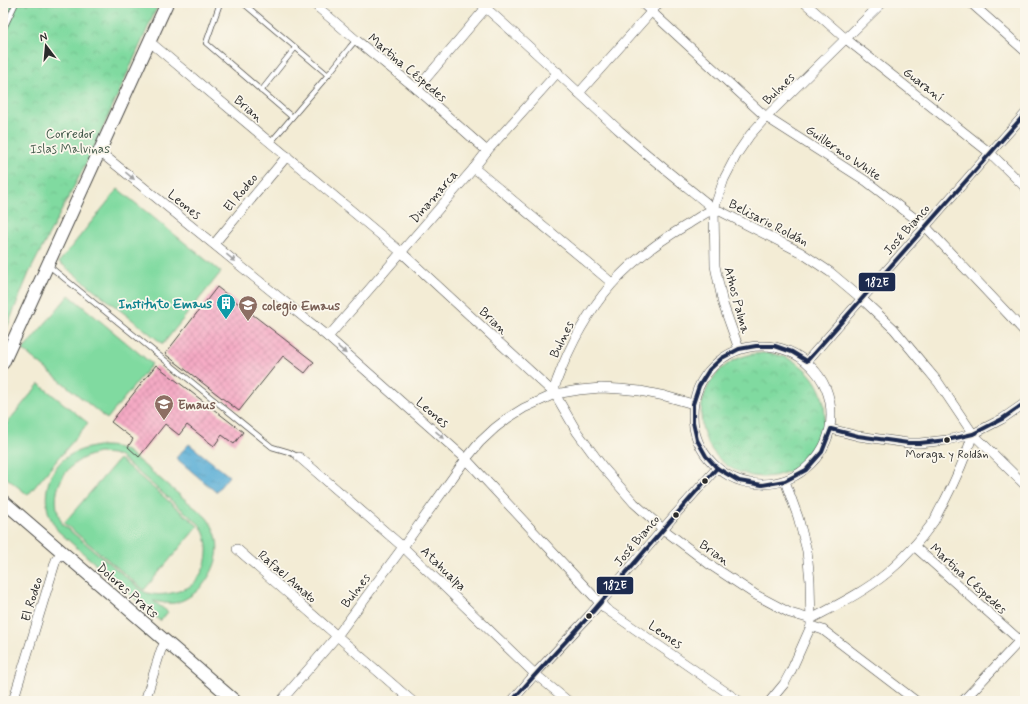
<svg xmlns="http://www.w3.org/2000/svg" width="1028" height="704" font-family="Mynerve,sans-serif">
<style>
.park{fill:url(#park-crowns);stroke:#568266}
.pitch{fill:#80daa0;stroke:#568266;fill-rule:evenodd}
.water{fill:url(#water-ripples);stroke:#426c80}
.building{fill:url(#building-cross-hatch)}
.lines{fill:none;stroke-linecap:round;stroke-linejoin:round}
.service-casing{stroke:#494844;stroke-width:6}
.minor-casing{stroke:#494844;stroke-width:10}
.tertiary-casing{stroke:#494844;stroke-width:14}
.service{stroke:#fff;stroke-width:4.5}
.minor{stroke:#fff;stroke-width:9}
.tertiary{stroke:#fff;stroke-width:12}
.bus-1-casing{stroke:#fbf7ec;stroke-width:7}
.bus-1{stroke:#1d2b4f;stroke-width:4}
.oneway{fill:#a0a0a0}
.bus-dot{fill:#2b2b2b;stroke:#fbf7ec;stroke-width:1.5}
.labels{text-anchor:middle;stroke-width:3.5;stroke-linejoin:round;paint-order:stroke}
.bus-label{font-size:12px;fill:#2b2b2b;stroke:#fbf7ec}
.street-label{font-size:13px;fill:#2b2b2b;stroke:#fbf7ec}
.park-label{font-size:13px;fill:#405748;stroke:#fbf7ec}
.culture-label{font-size:13px;font-weight:bold;fill:#0d838f;stroke:#fbf7ec;text-anchor:end}
.education-label{font-size:13px;font-weight:bold;fill:#785e54;stroke:#fbf7ec;text-anchor:start}
.line-badge{stroke:#fbf7ec;stroke-width:1.5}
.badge-label{font-size:11px;text-anchor:middle;font-weight:bold;fill:#fff}
</style>
<defs>
<pattern id="park-crowns" width="20" height="18" patternUnits="userSpaceOnUse"><rect width="20" height="18" fill="#80daa0"/><path d="M2 6a3 3 0 1 1 6 0M12 15a3 3 0 1 1 6 0" fill="none" stroke="#6fbb8a"/></pattern>
<pattern id="water-ripples" width="26" height="14" patternUnits="userSpaceOnUse"><rect width="26" height="14" fill="#5aaed6"/><path d="M2 4q2-2 4 0t4 0M15 11q2-2 4 0t4 0" fill="none" stroke="#4b8eae"/></pattern>
<pattern id="building-cross-hatch" width="8" height="8" patternUnits="userSpaceOnUse"><rect width="8" height="8" fill="#f5aac4"/><path d="M0 0l8 8M0 8l8-8" fill="none" stroke="#d292a9"/></pattern>
</defs>
<rect width="100%" height="100%" fill="#fbf7ec"/>
<filter id="ink" filterUnits="userSpaceOnUse"><feTurbulence type="fractalNoise" baseFrequency=".025" numOctaves="2"/><feDisplacementMap in="SourceGraphic" scale="8" xChannelSelector="R" yChannelSelector="G"/><feConvolveMatrix kernelMatrix="1 2 1 2 8 2 1 2 1" color-interpolation-filters="sRGB"/></filter>
<filter id="wash" filterUnits="userSpaceOnUse"><feTurbulence type="fractalNoise" baseFrequency=".012" numOctaves="4" result="noise"/><feDisplacementMap in="SourceGraphic" scale="16" xChannelSelector="R" yChannelSelector="G"/><feGaussianBlur stdDeviation="0.9" result="paint"/><feColorMatrix in="noise" values="0 0 0 0 0 0 0 0 0 0 0 0 0 0 0 0 0 1.4 0 .05"/><feComposite in="paint" operator="in"/></filter>
<g filter="url(#wash)">
<rect width="100%" height="100%" fill="#f3ecd5"/>
<g class="park">
<polygon points="3,3 159,3 92,152 29,273 3,337"/>
<circle cx="763" cy="415" r="62"/>
</g>
<g class="pitch">
<polygon points="118,189 221,272 163,344 59,262"/>
<polygon points="69,295 152,364 107,419 23,350"/>
<polygon points="39,384 88,423 28,495 3,475 3,428"/>
<path d="M98,446C109,446 118,446 128,452L206,517C224,539 220,563 203,585C196,593 186,600 175,603C167,604 160,602 153,601L168,612L160,621L58,531C53,523 48,515 47,506C44,489 51,469 64,459C74,451 87,448 98,446ZM99,453L113,454L120,457L199,524C212,542 209,568 193,584C186,590 176,592 167,594C159,595 150,595 143,591L63,525C45,493 65,459 99,453Z"/>
<polygon points="119,459 198,526 144,590 64,523"/>
</g>
<polygon class="water" points="189,444 229,476 216,492 176,458"/>
<g id="blocks">
<g class="building">
<polygon points="217,287 314,362 305,373 283,356 239,411 165,354"/>
<polygon points="156,365 243,432 234,444 222,435 214,446 187,425 179,435 165,424 139,457 128,447 133,439 111,422"/>
</g>
</g>
</g>
<g filter="url(#ink)">
<use href="#blocks" fill-opacity="0" stroke="#494844" stroke-width="1"/>
<g class="lines">
<g class="service-casing">
<g id="service">
<polyline points="220,3 206,43 292,117"/>
<polyline points="243,3 328,75"/>
<polyline points="3,30 16,3"/>
<polyline points="261,91 295,48"/>
<polyline points="271,142 328,75 350,47 356,40"/>
<polyline points="49,266 272,447 289,452 299,457"/>
</g>
</g>
<g class="minor-casing">
<g id="minor">
<polyline points="313,3 356,40 417,89 487,151"/>
<path d="M480,3C528,44 573,88 620,131C650,158 682,183 714,209L722,212L800,252L830,272L862,299L894,329L918,358L938,382L973,434L1025,485"/>
<polyline points="642,3 766,117 866,181 926,227 1025,332"/>
<polyline points="805,3 846,39 990,153 1025,187"/>
<polyline points="971,3 1025,51"/>
<polyline points="150,42 401,252 555,394 577,432 602,466 634,503 663,529 709,564 756,595 790,613 811,619"/>
<polyline points="417,89 490,3"/>
<polyline points="579,93 659,3"/>
<polyline points="100,152 328,337 466,459 600,603 606,609 739,701"/>
<polyline points="474,168 612,283"/>
<polyline points="214,244 287,156"/>
<polyline points="328,337 474,168 487,151 558,72"/>
<circle cx="762" cy="415" r="69"/>
<polyline points="739,349 723,304 715,266 714,209 724,179 737,154 750,135 766,117 882,3"/>
<polyline points="807,361 990,153 1025,114"/>
<path d="M555,394V386L557,380C570,345 587,313 611,285C632,261 658,242 685,226C695,220 704,213 714,209"/>
<polyline points="831,429 858,436 908,443 920,443 947,440 973,434 1002,419 1025,403"/>
<polyline points="299,457 403,547 535,674 568,701"/>
<polyline points="914,546 1025,645"/>
<polyline points="237,549 412,701"/>
<path d="M811,619C837,605 864,592 887,573C904,559 921,539 934,521C937,515 940,508 944,502C956,479 965,459 973,434"/>
<polyline points="811,626 823,630 916,701"/>
<polyline points="13,701 56,560 62,552"/>
<polyline points="145,701 161,650 166,641"/>
<polyline points="281,701 337,636 403,547 466,459 480,442 495,428 508,418 524,408 555,394 579,390 601,388 620,389 640,391 665,396 693,404"/>
<polyline points="512,701 535,674 589,616 674,516 717,468"/>
<polyline points="770,701 784,684 791,671 811,626 810,581 807,551 798,517 785,481"/>
<polyline points="963,701 1025,635"/>
</g>
</g>
<g class="tertiary-casing">
<g id="tertiary">
<polyline points="3,363 167,3"/>
<polyline points="3,501 235,701"/>
</g>
</g>
<use href="#service" class="service"/>
<use href="#minor" class="minor"/>
<use href="#tertiary" class="tertiary"/>
<g class="bus-1-casing">
<g id="bus-1">
<polyline points="1025,114 807,361 792,352 775,346 756,346 739,349 722,358 709,370 699,386 693,404 693,422 697,440 706,456 717,468 739,481 762,485 785,481 806,470 822,452 831,429 858,436 908,443 920,443 947,440 973,434 1002,419 1025,403"/>
<path d="M512,701C537,672 564,644 590,615C632,566 674,516 717,468"/>
</g>
</g>
<use href="#bus-1" class="bus-1"/>
</g>
<defs><path id="oneway-solid" d="M-6-.8H1V-3.2L6.5 0L1 3.2V.8H-6Z"/></defs>
<g class="oneway">
<use href="#oneway-solid" transform="translate(130 176) rotate(39)"/>
<use href="#oneway-solid" transform="translate(231 258) rotate(39)"/>
<use href="#oneway-solid" transform="translate(342 350) rotate(41)"/>
<use href="#oneway-solid" transform="translate(440 435) rotate(41)"/>
</g>
</g>
<defs>
<g id="building-pin" transform="scale(1)"><path d="M0 17L-7.5 6A9.5 9.5 0 1 1 7.5 6Z" fill="#0f9aa8" stroke="#fbf7ec"/><path d="M-4-6H4V6H1V3H-1V6H-4ZM-2.5-4.3h1.7v1.8h-1.7ZM.8-4.3h1.7v1.8H.8ZM-2.5-1h1.7V.8h-1.7ZM.8-1h1.7V.8H.8Z" fill="#fff"/></g>
<g id="school-pin" transform="scale(1)"><path d="M0 17L-7.5 6A9.5 9.5 0 1 1 7.5 6Z" fill="#8d6e63" stroke="#fbf7ec"/><path d="M0-5L7-2L0 1L-7-2ZM-4 1L0 2.5L4 1V4Q0 6-4 4Z" fill="#fff"/></g>
</defs>
<g fill-rule="evenodd">
<use href="#building-pin" x="226" y="303"/>
<use href="#school-pin" x="248" y="305"/>
<use href="#school-pin" x="164" y="404"/>
</g>
<g class="bus-dot">
<circle cx="947" cy="440" r="3.5"/>
<circle cx="705" cy="481" r="3.5"/>
<circle cx="676" cy="515" r="3.5"/>
<circle cx="589" cy="616" r="3.5"/>
</g>
<g class="labels">
<g class="bus-label">
<text x="947" y="458">Moraga y Roldán</text>
</g>
<g class="street-label">
<text transform="translate(408 67) rotate(40)" y="5">Martina Céspedes</text>
<text transform="translate(924 84) rotate(38)" y="5">Guaraní</text>
<text transform="translate(778 88) rotate(-45)" y="5">Bulnes</text>
<text transform="translate(249 108) rotate(40)" y="5">Brian</text>
<text transform="translate(844 152) rotate(34)" y="5">Guillermo White</text>
<text transform="translate(240 192) rotate(-50)" y="5">El Rodeo</text>
<text transform="translate(433 196) rotate(-49)" y="5">Dinamarca</text>
<text transform="translate(185 204) rotate(39)" y="5">Leones</text>
<text transform="translate(769 222) rotate(27)" y="5">Belisario Roldán</text>
<text transform="translate(906 229) rotate(-49)" y="5">José Bianco</text>
<text transform="translate(738 300) rotate(75)" y="5">Athos Palma</text>
<text transform="translate(494 320) rotate(43)" y="5">Brian</text>
<text transform="translate(561 339) rotate(-64)" y="5">Bulnes</text>
<text transform="translate(433 412) rotate(41)" y="5">Leones</text>
<text transform="translate(636 540) rotate(-50)" y="5">José Bianco</text>
<text transform="translate(715 552) rotate(35)" y="5">Brian</text>
<text transform="translate(444 568) rotate(44)" y="5">Atahualpa</text>
<text transform="translate(288 576) rotate(41)" y="5">Rafael Amato</text>
<text transform="translate(969 578) rotate(42)" y="5">Martina Céspedes</text>
<text transform="translate(128 590) rotate(41)" y="5">Dolores Prats</text>
<text transform="translate(355 590) rotate(-53)" y="5">Bulnes</text>
<text transform="translate(31 599) rotate(-73)" y="5">El Rodeo</text>
<text transform="translate(666 634) rotate(35)" y="5">Leones</text>
</g>
<g class="park-label">
<text x="70" y="138">Corredor<tspan x="70" dy="15">Islas Malvinas</tspan></text>
</g>
<g class="culture-label">
<text x="212" y="308">Instituto Emaus</text>
</g>
<g class="education-label">
<text x="262" y="310">colegio Emaus</text>
<text x="178" y="409">Emaus</text>
</g>
</g>
<g class="line-badge">
<rect x="858" y="272" width="38" height="20" rx="4" fill="#1d2b4f"/>
<rect x="596" y="576" width="38" height="19" rx="4" fill="#1d2b4f"/>
</g>
<g class="badge-label">
<text x="877" y="286">182E</text>
<text x="615" y="589">182E</text>
</g>
<rect width="1028" height="704" fill="none" stroke="#fbf7ec" stroke-width="16"/>
<g transform="translate(46 46) rotate(344)" stroke="#fbf7ec" stroke-width="3" paint-order="stroke">
<path d="M0-3L7 15L0 10L-7 15Z" fill="#2b2b2b"/>
<text y="-6" font-size="11" font-weight="bold" text-anchor="middle" fill="#2b2b2b">N</text>
</g>
</svg>
